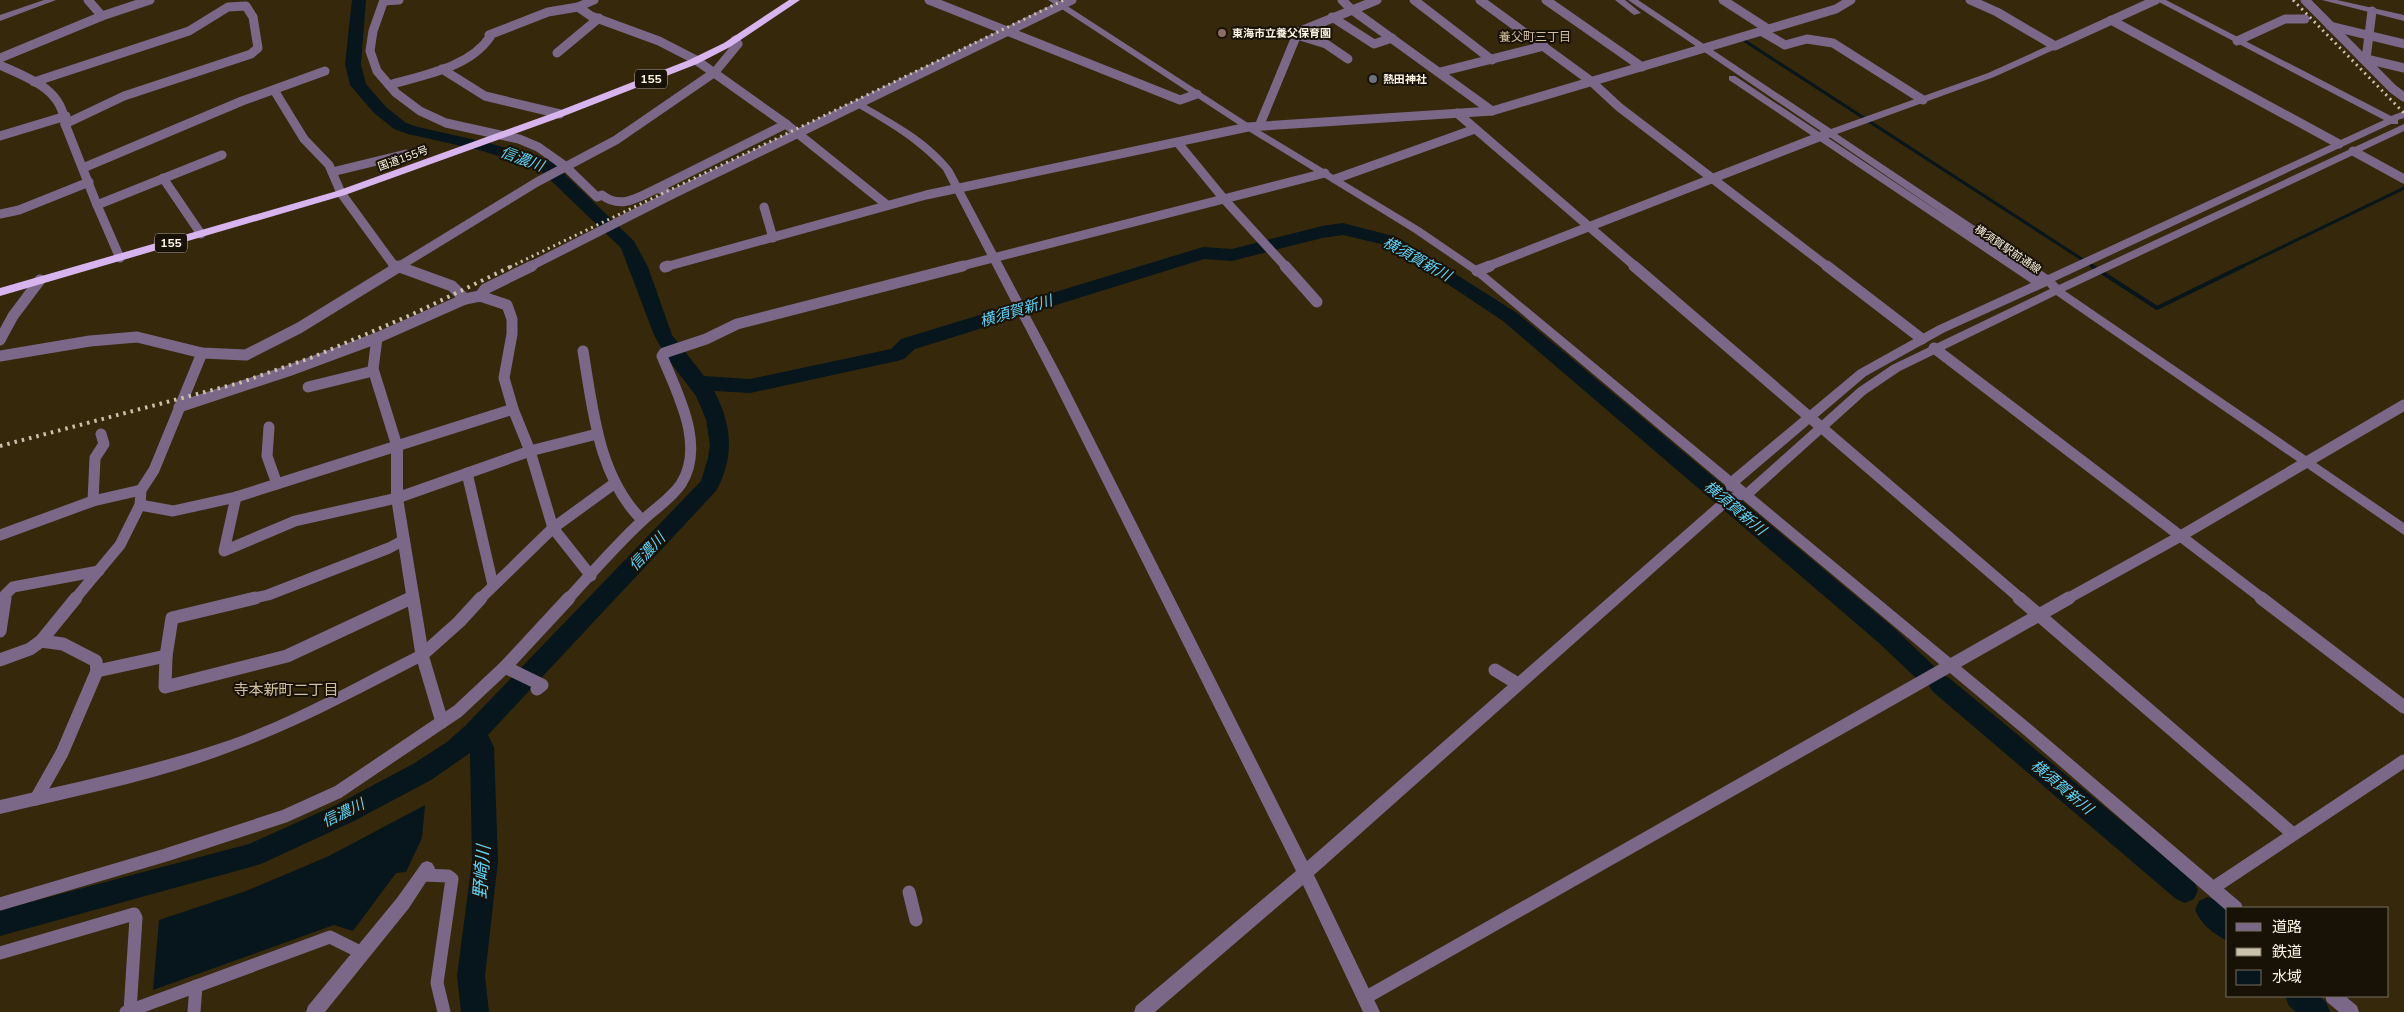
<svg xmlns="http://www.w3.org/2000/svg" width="2404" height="1012" font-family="'Nunito Sans','Noto Sans JP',sans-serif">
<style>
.water{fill:#07161c}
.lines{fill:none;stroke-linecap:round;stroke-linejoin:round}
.stream-far1{stroke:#07161c;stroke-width:3}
.stream{stroke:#07161c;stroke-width:4}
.river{fill:#07161c;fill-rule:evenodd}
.minor-far2{stroke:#7b6888;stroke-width:9}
.minor-far1{stroke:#7b6888;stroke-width:11}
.minor{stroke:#7b6888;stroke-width:13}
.tertiary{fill:#7b6888;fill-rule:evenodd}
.trunk{fill:#d7b4ee;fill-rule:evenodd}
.rail-far1{stroke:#cbc1ad;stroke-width:3;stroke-dasharray:2 4;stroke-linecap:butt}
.rail{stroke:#cbc1ad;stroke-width:4;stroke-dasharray:2.5 5;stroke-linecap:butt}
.education-dot{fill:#8d6e63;stroke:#181206;stroke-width:2}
.worship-dot{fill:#6b7280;stroke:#181206;stroke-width:2}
.labels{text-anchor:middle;stroke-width:4;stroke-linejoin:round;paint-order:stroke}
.far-poi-label{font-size:11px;font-weight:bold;fill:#fdf4e3;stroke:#181206;text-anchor:start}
.far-street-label{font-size:11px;fill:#fdf4e3;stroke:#181206}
.far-neighbourhood-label{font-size:12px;fill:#d2c0a0;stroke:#181206}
.shield{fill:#181206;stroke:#b8b0a1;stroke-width:1}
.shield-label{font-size:12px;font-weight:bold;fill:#fdf4e3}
.water-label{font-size:15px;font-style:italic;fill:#5dd5fd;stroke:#181206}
.neighbourhood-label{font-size:15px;fill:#d2c0a0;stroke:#181206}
.near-water-label{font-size:18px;font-style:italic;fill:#5dd5fd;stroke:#181206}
</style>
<rect width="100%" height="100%" fill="#36280b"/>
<polygon class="water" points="425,805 422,838 406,872 396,873 353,931 334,925 153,990 159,920 246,891 329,856"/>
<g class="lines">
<g class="stream-far1">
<polyline points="1745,41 2094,267"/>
<polyline points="2241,267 2404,188"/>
</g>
<polyline class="stream" points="2092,266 2157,308 2243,266"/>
<g class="river">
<path d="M352,0H366L361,64L366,84L386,107L406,123L418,127L489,143L551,161L634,241L648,267L672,335L704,376L750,379L891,349L901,339L1203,247L1232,249L1322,226L1343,223L1397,237L1517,313L1895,629L1936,668L1939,674L1948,677L2194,881L2198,890L2194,899L2185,903L2176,899L1932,691L1929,685L1920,682L1879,643L1503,321L1410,259L1385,245L1343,235L1322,238L1232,261L1204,259L915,349L904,359L897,361L750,393L714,391C732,424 735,457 716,491L488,735L494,747L498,861L485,976L489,1012H461L457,976L472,861L470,753L431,780L354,821L261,864L0,936V910L249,844L336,805L413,764L447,742L465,726L701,481L708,458L710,445L706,419L696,396L667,358L654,335L621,248L539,169L479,150L408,134L394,129L374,113L350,85L345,64Z"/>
<path d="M2208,897L2217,901L2228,910V941C2214,935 2201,924 2195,910L2199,901Z"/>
<polygon points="2285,996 2319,996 2326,1002 2330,1012 2296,1012 2289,1006"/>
</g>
<g class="minor-far2">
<path d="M384,0L373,31L370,51L377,71L396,93L420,111L446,123L519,139L538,147L565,166L597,197L602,195C621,210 639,197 658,188L671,195"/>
<polyline points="929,0 1180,100 1197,94"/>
<polyline points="1342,0 1351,9 1492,111"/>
<polyline points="1414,0 1492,60"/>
<polyline points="1480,0 1592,82 1619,107 1828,267"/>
<polyline points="1546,0 1642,67"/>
<polyline points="1723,0 1768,29"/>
<polyline points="1970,0 1997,12 2055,46 2156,0"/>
<polyline points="2305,0 2393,89 2404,97"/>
<polyline points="384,1 399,0"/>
<polyline points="578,7 591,16 659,41 696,60 786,124 887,205"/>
<polyline points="102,16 150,0"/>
<polyline points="1332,17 1374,44 1392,38"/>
<polyline points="2111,20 2339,144"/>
<polyline points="2330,26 2404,44"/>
<polyline points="1761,31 1785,45 1807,39 1833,43 1923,100"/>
<polyline points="1297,35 1326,44 1348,59"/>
<polyline points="2237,41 2285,19 2305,19"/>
<polyline points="557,53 599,18"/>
<polyline points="0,58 102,16 88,0"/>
<polyline points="2362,58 2404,68"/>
<polyline points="2366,59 2372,11"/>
<path d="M0,65C28,78 62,88 65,124L97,205L222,155"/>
<polyline points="442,69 485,96 560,114"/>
<polyline points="1440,72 1544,46"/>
<polyline points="34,82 189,31 228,7 246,6 253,17 258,48 251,54 124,96 65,124"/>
<path d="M389,85C423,75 469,68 490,37L489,35L548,12L578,7L594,0"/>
<polyline points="274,90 304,139 329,165 341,193 395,267"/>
<polyline points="1457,113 1636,267"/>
<polyline points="1260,124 1298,32 1377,0"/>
<polyline points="0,136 66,116"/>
<polyline points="1178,143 1224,199 1286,267"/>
<polyline points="2353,151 2404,179"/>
<polyline points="83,168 242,101 325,71"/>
<polyline points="332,172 406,154"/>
<polyline points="163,178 201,234"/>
<polyline points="1335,179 1475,129"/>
<polyline points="658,188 786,124"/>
<polyline points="97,205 120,258"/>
<polyline points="764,207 773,238"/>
<polyline points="0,214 19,210 89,182"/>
<polyline points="397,266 401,267"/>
<polyline points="398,267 537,182 616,140 715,72 738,44 735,40"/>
<polyline points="529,267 671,195 1072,0"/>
<polyline points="665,267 926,195 1248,127 1492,111 1836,9 1851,0"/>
<polyline points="958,267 1325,173"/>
<polyline points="1486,267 1829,133"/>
</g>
<g class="minor-far1">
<polyline points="394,266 395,268"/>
<polyline points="397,266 452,286 465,299"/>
<polyline points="1285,266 1317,302"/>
<polyline points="1634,266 2021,599"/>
<polyline points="1827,266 1922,339"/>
<polyline points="665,267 668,266"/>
<polyline points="1477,271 1490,266"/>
<polyline points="480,296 485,289 532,266"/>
<polyline points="377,338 373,369 397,446"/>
<polyline points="0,340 13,316 40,280"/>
<polyline points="1934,348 2263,599"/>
<path d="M583,351C593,410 598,476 642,520"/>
<polyline points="0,356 90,341 137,337 202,353 246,355 299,328 400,266"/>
<polyline points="308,387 373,371"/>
<polyline points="179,407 288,371 377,338 465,299 480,296 507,305 512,319 512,334 504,378 513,409 530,451 553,528 591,576"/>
<polyline points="269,427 267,456 277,484"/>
<polyline points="467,473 493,585"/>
<polyline points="236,497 224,551 295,521 397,498 530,451 597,434"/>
<polyline points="93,501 95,458 104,444 101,434"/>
<polyline points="140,505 173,511 236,497 513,409"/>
<polyline points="0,535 93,501 141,490"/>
<polyline points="4,599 5,595 13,587 99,571"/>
<polyline points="75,599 120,545 140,505 141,490 154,470 202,353"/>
<polyline points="250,599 268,595 389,548 404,540"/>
<polyline points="408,599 413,597"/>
<polyline points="480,599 553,528 615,483"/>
<path d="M568,599C592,573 616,545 642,521C655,508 670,500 681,484C706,445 677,393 662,356L664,353L706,339L737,324L963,266"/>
<polyline points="2067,599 2179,537 2404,405"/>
</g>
<g class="minor">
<polyline points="255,598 172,618 166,656 165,687 287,656 411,598"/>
<polyline points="2019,598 2293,834"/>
<polyline points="2261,598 2404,707"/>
<polyline points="0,631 5,598"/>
<polyline points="41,641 63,644 96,661 97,671 166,656"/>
<polyline points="0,660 30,649 41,641 76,598"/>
<polyline points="505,667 542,685 537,689"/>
<polyline points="1495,670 1518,684"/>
<polyline points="442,722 422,655 459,622 481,598"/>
<polyline points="36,799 62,753 97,671"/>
<polyline points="422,875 448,876 452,879 437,983 444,1012"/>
<polyline points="2213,888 2404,761"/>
<polyline points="909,892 916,920"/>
<polyline points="0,904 166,855 285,816 338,792 458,711 505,667 569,598"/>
<polyline points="0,953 134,914 136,918 130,1011"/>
<polyline points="1365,998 2069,598"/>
<polyline points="126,1012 330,937 362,953"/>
<polyline points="194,1012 196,986"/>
</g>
<g class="tertiary">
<polygon points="44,0 56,0 0,21 0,15"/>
<path d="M1048,0H1058L1251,125L1421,228L1481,269L1731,476L1858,370L1937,326L2031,283L1729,80V76H1735L1950,219L1628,0H1638L1831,129L1988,73L2052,44H2058V48L1994,77L1837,134L2048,275L2384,120L2155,0H2166L2391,116L2404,111V118L2398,120V124H2391L2055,281L2059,285L2404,124V131L2065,291L2404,523V535L2056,295L1900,371L1866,394L1754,495L2034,727L2241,903L2243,908H2228V912L2024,735L1743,500L1733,502L1314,875L1380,1012H1363L1303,885L1155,1012H1134L1136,1006L1296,871L1050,376L943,170C916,141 888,125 855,106V102H861C894,121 928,138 952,169L1062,376L1307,861L1725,495L1734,492L1727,491L1725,485L1473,273L1413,232L1245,129ZM2047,286L2050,289L1892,365L1858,388L1746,488L1740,483L1866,376L1945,332Z"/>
<polygon points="1615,0 1625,0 1641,13 1634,15"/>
<polygon points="2322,0 2337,0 2404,15 2404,21"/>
<path d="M397,442L403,446V498L429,655L427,659C365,691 304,724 238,749C162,779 80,795 0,814V800C77,782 155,766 230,740C294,717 354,683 415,652L391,498V446Z"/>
<polygon points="427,861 432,863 435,868 409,908 325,1012 306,1012 308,1006 397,898 422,863"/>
<polygon points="2325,996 2345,996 2357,1006 2359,1012 2339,1012 2327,1002"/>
</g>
<polygon class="trunk" points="789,0 800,0 730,47 697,64 564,116 345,195 0,296 0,288 337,191 556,112 689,60 724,43"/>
<g class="rail-far1">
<polyline points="2293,0 2404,113"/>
<polyline points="510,267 1064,0"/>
</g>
<polyline class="rail" points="0,446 239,383 313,357 413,314 512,266"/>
</g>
<circle class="education-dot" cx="1222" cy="33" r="5"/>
<circle class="worship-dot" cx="1373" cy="79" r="5"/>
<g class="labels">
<g class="far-poi-label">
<text x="1232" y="37">東海市立養父保育園</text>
<text x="1383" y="83">熱田神社</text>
</g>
<g class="far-street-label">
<text transform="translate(403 158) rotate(-20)" y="4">国道155号</text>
<text transform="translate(2008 249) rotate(34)" y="4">横須賀駅前通線</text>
</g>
<g class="far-neighbourhood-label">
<text x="1535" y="41">養父町三丁目</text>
</g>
<g class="shield">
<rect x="635" y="69.5" width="32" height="19" rx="4"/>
<rect x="155" y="233.5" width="32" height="19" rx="4"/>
</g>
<g class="shield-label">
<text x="651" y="83">155</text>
<text x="171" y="247">155</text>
</g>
<g class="water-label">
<text transform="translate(522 159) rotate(20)" y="5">信濃川</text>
<text transform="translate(1417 259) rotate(29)" y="5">横須賀新川</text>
<text transform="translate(1016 311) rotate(-17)" y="5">横須賀新川</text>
<text transform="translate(1735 508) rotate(40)" y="5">横須賀新川</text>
<text transform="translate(647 552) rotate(-47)" y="5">信濃川</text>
<text transform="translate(2062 787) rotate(40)" y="5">横須賀新川</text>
<text transform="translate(343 813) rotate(-26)" y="5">信濃川</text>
</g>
<g class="neighbourhood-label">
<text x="286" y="695">寺本新町二丁目</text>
</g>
<g class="near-water-label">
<text transform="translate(482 872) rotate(-86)" y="6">野崎川</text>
</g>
</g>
<rect x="2226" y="907" width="162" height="90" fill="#181206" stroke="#746c5e"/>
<rect x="2236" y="923" width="25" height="8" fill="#7b6888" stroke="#746c5e"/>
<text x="2272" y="932" font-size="15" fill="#fdf4e3">道路</text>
<rect x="2236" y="948" width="25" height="8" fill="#cbc1ad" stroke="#746c5e"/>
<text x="2272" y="957" font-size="15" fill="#fdf4e3">鉄道</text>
<rect x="2236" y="970" width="25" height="15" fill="#07161c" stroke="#746c5e"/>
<text x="2272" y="982" font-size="15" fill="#fdf4e3">水域</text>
</svg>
